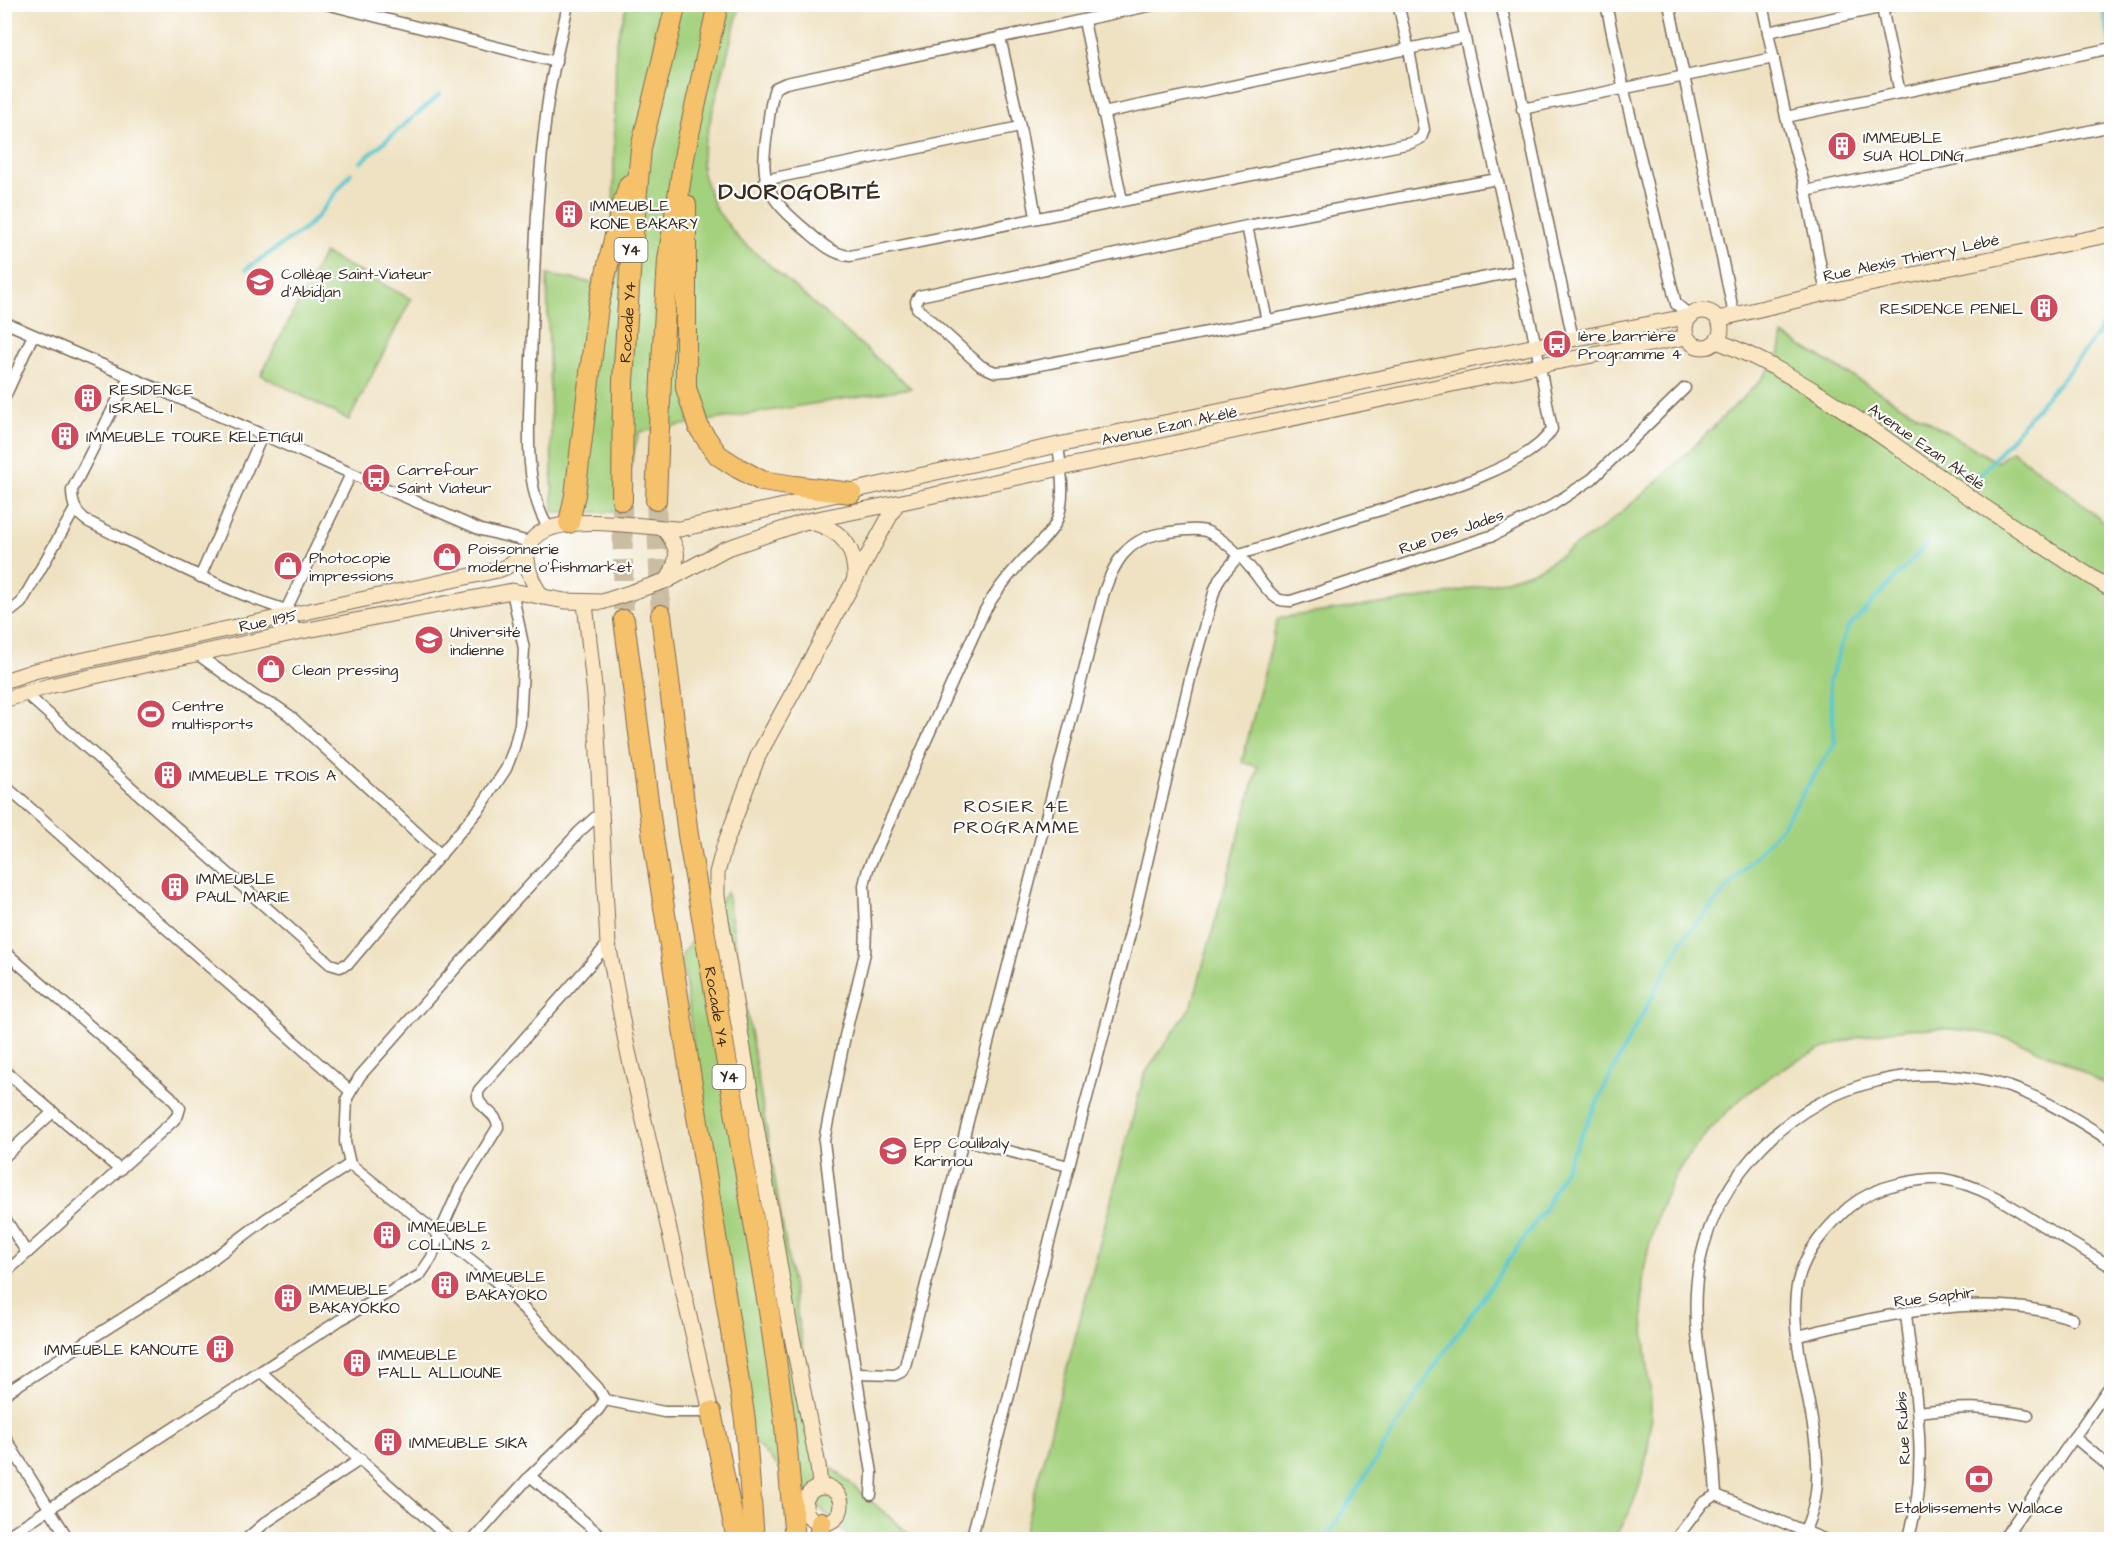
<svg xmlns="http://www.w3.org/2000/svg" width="2116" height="1544" font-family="'Architects Daughter',sans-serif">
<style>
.green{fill:#a4d17e;stroke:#707e4e;stroke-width:1.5}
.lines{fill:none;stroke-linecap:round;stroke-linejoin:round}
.stream{stroke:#5cc8d2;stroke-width:4}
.highway-tunnel{stroke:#cbbda1;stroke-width:20;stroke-dasharray:20 10;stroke-linecap:butt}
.street-casing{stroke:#7a6a57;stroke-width:13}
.secondary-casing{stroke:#7a6a57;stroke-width:17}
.highway-casing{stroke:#7a6a57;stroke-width:22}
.street{stroke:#fff;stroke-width:10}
.secondary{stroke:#fbe6c4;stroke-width:15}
.highway{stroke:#f5c16b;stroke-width:20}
.labels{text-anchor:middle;stroke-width:4.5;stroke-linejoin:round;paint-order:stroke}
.shield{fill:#fff;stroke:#766a62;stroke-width:1.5}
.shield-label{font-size:15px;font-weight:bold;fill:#3b2a1e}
.poi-label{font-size:16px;fill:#3b2a1e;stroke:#fff;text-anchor:start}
.street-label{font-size:16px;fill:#3b2a1e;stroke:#fff}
.neighbourhood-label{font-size:18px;letter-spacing:1.5px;fill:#3b2a1e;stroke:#fff}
.district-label{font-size:22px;font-weight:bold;letter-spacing:1.5px;fill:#3b2a1e;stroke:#fff}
</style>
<rect width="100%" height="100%" fill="#fff"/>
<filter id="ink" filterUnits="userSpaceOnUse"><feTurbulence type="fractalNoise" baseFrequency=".0167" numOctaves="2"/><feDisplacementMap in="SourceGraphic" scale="12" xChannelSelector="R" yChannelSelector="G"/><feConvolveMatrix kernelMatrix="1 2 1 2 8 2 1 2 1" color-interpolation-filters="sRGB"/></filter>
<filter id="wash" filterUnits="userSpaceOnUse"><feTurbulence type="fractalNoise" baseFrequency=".008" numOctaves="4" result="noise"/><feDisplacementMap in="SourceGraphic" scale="24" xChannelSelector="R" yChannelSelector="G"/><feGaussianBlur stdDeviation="1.35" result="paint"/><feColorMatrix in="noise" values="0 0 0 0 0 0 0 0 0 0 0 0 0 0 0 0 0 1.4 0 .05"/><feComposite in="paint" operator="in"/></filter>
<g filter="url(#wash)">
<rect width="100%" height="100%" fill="#efe2c2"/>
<g class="green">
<polygon points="627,5 740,5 702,153 702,172 715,208 738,238 911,388 639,432 618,512 553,512 547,275 612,286 616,42"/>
<polygon points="324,253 411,299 349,420 261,375"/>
<path d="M1783,335L1997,462L2012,451L2071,494L2111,529V1089C2072,1065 2030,1041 1984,1033C1880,1015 1780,1050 1711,1129C1695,1147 1681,1163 1671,1184C1658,1209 1650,1238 1645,1266C1638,1306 1647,1348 1650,1388C1654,1440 1643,1496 1614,1539L1022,1540L1144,1075L1192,1005L1258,767L1242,762L1278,618L1437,596L1503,581L1539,569L1600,530L1656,483L1758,383L1779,357Z"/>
<polygon points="727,892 821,1458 915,1539 851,1539 739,1427 682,954"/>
</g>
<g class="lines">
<g class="stream">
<polyline points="2102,4 2111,46"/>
<polyline points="361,162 440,94"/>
<polyline points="246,269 302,231 317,217 351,173"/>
<polyline points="1976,480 2081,356 2112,313"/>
<polyline points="1325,1540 1432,1370 1546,1207 1619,1058 1683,939 1782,826 1835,743 1829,682 1847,629 1927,544"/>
</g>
</g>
</g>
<g filter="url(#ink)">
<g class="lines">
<g class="highway-tunnel">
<polyline points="622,500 624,620"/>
<polyline points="656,500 661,615"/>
</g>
<g class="street-casing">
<g id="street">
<polyline points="326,4 556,62"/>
<path d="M1158,4L786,83L775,88C770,102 769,118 767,133C759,185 768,198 807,231C821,243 832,254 850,256L1411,143L1421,138L1424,130L1409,50L1398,4"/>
<polyline points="1501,4 1573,339"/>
<polyline points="1606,4 1624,90 1676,304 1691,316"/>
<polyline points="1669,4 1734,315"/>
<polyline points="1762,4 1786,117 1806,191 1826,293"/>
<polyline points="1882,8 1900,93"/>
<polyline points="1084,21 1122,200"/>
<polyline points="1768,32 1898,4"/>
<polyline points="1000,37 1020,127 1036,217"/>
<polyline points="1522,109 1774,58"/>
<polyline points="1103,113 1465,37"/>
<polyline points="1786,117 2112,48"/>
<polyline points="1497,179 1247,226 919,296 916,301 917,308 981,366 995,372 1009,371 1518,271"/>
<polyline points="765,180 1020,127"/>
<polyline points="1806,191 2112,126"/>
<polyline points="1247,226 1267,321"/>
<polyline points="4,322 481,530 530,542"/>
<path d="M129,377L72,490C72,505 76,514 89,522C154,554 217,588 286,610L297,632"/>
<polyline points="4,399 33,335"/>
<path d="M548,527C521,484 530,412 531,362C534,272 536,182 549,94C554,64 562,34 568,4"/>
<polyline points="200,577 262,436"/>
<polyline points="286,610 351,474"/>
<polyline points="4,611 11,611 21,603 75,509"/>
<polyline points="197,654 259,699 276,706 289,715 441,855"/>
<polyline points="25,693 330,964 340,967 349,963 480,808 506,769 514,748 520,724 524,649 512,591"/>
<polyline points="4,785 350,1091"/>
<polyline points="4,951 170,1096 180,1108 178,1115 173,1121 4,1274"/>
<polyline points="4,1070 120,1170"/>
<polyline points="963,1140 1069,1166"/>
<polyline points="4,1157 53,1112"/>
<polyline points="4,1217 27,1253"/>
<path d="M1906,1314C1914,1389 1931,1466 1908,1540"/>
<path d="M1798,1336C1885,1315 1986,1289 2073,1319"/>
<polyline points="261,1372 451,1540"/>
<path d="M857,1374L895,1375L903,1371L905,1366L1104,592C1114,563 1126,541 1158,534C1168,532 1198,527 1208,532C1227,541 1243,558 1256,575C1262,583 1269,594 1278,599C1282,601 1286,601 1291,601L1494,535L1551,506L1592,479L1685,388"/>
<polyline points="4,1394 194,1273 266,1219 350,1164"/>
<polyline points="605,1400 664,1412 711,1412"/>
<path d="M1918,1412C1961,1406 1986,1407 2028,1415"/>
<polyline points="4,1436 69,1540"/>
<polyline points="2074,1437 2105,1463 2112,1472"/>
<polyline points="530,1476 606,1540"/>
<path d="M871,1495L872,1473L838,1261L824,1141L845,1036L865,953L866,929L864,885L868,869L984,612C995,592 1008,576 1023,560C1034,548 1051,535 1057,520C1066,498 1061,469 1058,445"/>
<path d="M1716,1495C1715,1471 1713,1447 1710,1423C1703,1369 1688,1316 1700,1261C1718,1174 1791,1100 1878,1081C1911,1073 1949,1074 1982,1080C2029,1088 2072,1116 2112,1142"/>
<polyline points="1716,1495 1826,1540"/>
<polyline points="2010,1529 2017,1540"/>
<path d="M4,1538L340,1320L420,1275L432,1257L439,1235L459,1190L498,1127C498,1111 472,1107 479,1090L608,944"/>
<polyline points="245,1540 265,1523 361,1459"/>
<polyline points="473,1540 530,1476 598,1410 605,1400 598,1388 526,1311 485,1271 350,1164 345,1142 347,1098 360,1076 508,909 580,831 599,814"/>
<path d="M971,1540L1132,926L1192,670L1215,589L1220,578L1240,554C1282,541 1324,527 1367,514C1412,500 1529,470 1552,429L1536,346L1457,4"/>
<polyline points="1675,1540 1703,1503 1716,1495"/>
<path d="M1799,1540C1848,1465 1781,1359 1798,1281C1805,1251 1827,1227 1849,1207C1864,1195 1880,1188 1898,1184C1912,1181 1928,1178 1943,1179C1979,1184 2012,1206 2041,1225C2065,1239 2088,1253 2112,1267"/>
<polyline points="1999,1540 2006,1535 2112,1383"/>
</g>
</g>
<g class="secondary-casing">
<g id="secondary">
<circle cx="1703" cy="329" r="18"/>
<polyline points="1718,319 1826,293 2112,234"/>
<path d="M1717,341C1795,371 1861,422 1930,470C1989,511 2050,551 2112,590"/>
<path d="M811,522C842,530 856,547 855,580"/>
<path d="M664,529C680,549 680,557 668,580"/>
<path d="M542,597C534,585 528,574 527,559C525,502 646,529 680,529L1058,445L1536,346L1691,316"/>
<polyline points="585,603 595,696 608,944 627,1047 711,1412"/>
<polyline points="4,681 34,671 498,570 506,567 527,552"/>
<polyline points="4,700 49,686 297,632 512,591 565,601 602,602 668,580 725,549 807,521 897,503 1540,365 1687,337"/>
<polyline points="820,1487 818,1465 789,1322 739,1025 717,896 717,873 724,847 758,756 897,503"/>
<circle cx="823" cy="1505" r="18"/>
</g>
</g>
<g class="highway-casing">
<g id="highway">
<polyline points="686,205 686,388 699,428 718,455 738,468 762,481 794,486 851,493"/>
<path id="s1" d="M622,500L623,381L631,257L641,148L676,4"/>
<polyline points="656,500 661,379 668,260 685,152 718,4"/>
<polyline points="569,523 575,495 598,307 621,210 629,185"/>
<path id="s2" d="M661,615L688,835L769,1311L784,1415L795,1540"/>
<polyline points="624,620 653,838 745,1420 754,1540"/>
<polyline points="711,1412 737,1540"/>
<polyline points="819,1540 821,1522"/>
</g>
</g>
<use href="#street" class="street"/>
<use href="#secondary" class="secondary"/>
<use href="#highway" class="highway"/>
</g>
</g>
<defs>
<g id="building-disc" transform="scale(1.5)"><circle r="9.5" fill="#d1495b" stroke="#fff"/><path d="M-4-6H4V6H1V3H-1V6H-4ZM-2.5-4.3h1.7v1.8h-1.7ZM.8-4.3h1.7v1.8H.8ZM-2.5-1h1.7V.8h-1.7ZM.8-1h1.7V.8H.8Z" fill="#fff"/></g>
<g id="school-disc" transform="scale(1.5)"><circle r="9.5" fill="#d1495b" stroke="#fff"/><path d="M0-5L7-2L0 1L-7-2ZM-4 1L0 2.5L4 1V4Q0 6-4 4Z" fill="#fff"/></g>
<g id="bus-disc" transform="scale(1.5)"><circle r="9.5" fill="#d1495b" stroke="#fff"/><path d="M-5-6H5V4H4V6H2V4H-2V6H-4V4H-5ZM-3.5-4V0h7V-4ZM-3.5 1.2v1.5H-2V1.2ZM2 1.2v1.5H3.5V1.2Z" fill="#fff"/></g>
<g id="shop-disc" transform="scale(1.5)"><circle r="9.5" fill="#d1495b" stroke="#fff"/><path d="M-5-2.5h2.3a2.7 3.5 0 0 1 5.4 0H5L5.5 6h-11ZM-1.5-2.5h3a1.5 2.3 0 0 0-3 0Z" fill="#fff"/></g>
<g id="university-disc" transform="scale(1.5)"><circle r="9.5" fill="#d1495b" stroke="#fff"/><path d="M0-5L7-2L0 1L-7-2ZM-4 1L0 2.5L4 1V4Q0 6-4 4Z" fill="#fff"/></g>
<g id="stadium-disc" transform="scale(1.5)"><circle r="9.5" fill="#d1495b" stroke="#fff"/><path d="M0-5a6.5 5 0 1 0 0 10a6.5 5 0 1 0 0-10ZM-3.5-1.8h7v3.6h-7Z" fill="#fff"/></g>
<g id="bank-disc" transform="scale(1.5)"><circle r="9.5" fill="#d1495b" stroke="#fff"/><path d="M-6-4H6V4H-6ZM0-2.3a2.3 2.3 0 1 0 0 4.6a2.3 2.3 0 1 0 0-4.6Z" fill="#fff"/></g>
</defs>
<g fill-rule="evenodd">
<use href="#building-disc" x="1842" y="146"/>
<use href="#building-disc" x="569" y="214"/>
<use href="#school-disc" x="260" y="282"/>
<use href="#building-disc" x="2044" y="308"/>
<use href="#bus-disc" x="1557" y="344"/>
<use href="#building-disc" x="88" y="398"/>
<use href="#building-disc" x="65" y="436"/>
<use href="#bus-disc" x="376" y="478"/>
<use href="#shop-disc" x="447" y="557"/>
<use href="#shop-disc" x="288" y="566"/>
<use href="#university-disc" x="429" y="640"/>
<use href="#shop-disc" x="271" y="669"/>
<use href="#stadium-disc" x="151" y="714"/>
<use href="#building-disc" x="168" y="775"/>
<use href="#building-disc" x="175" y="887"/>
<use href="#school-disc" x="893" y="1151"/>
<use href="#building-disc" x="387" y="1235"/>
<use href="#building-disc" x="445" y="1285"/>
<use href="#building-disc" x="288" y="1298"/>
<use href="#building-disc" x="220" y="1349"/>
<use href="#building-disc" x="357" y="1363"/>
<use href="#building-disc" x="388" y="1442"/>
<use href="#bank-disc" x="1979" y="1479"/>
</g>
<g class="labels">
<g class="shield">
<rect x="614.5" y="238" width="33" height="24" rx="4.5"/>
<rect x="712.5" y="1065" width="33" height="24" rx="4.5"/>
</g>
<g class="shield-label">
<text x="631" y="255">Y4</text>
<text x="729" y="1082">Y4</text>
</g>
<g class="poi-label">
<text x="1863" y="143">IMMEUBLE<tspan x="1863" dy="18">SUA HOLDING</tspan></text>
<text x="590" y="211">IMMEUBLE<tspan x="590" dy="18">KONE BAKARY</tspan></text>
<text x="281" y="279">Collège Saint-Viateur<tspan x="281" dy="18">d'Abidjan</tspan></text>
<text x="2023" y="314" text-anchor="end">RESIDENCE PENIEL</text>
<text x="1578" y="341">1ère barrière<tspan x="1578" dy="18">Programme 4</tspan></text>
<text x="109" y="395">RESIDENCE<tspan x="109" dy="18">ISRAEL 1</tspan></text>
<text x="86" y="442">IMMEUBLE TOURE KELETIGUI</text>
<text x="397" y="475">Carrefour<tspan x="397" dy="18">Saint Viateur</tspan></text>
<text x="468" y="554">Poissonnerie<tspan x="468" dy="18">moderne o'fishmarket</tspan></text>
<text x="309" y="563">Photocopie<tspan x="309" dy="18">impressions</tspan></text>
<text x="450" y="637">Université<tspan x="450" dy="18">indienne</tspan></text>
<text x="292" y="675">Clean pressing</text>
<text x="172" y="711">Centre<tspan x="172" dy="18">multisports</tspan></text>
<text x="189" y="781">IMMEUBLE TROIS A</text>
<text x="196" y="884">IMMEUBLE<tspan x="196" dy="18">PAUL MARIE</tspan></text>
<text x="914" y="1148">Epp Coulibaly<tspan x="914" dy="18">Karimou</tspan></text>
<text x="408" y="1232">IMMEUBLE<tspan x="408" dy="18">COLLINS 2</tspan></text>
<text x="466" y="1282">IMMEUBLE<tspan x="466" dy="18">BAKAYOKO</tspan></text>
<text x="309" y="1295">IMMEUBLE<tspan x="309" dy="18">BAKAYOKKO</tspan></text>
<text x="199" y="1355" text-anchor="end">IMMEUBLE KANOUTE</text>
<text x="378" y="1360">IMMEUBLE<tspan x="378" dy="18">FALL ALLIOUNE</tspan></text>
<text x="409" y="1448">IMMEUBLE SIKA</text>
<text x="1979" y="1513" text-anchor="middle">Etablissements Wallace</text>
</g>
<g class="street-label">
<text transform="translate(1911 257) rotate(-12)" y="6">Rue Alexis Thierry Lébé</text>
<text dy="6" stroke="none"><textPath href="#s1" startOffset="178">Rocade Y4</textPath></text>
<text transform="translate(1169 425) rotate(-12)" y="6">Avenue Ezan Akélé</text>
<text transform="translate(1927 446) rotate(35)" y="6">Avenue Ezan Akélé</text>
<text transform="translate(1451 531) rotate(-19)" y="6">Rue Des Jades</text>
<text transform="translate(268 620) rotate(-12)" y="6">Rue I195</text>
<text dy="6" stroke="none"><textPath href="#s2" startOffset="396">Rocade Y4</textPath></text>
<text transform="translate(1934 1296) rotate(-7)" y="6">Rue Saphir</text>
<text transform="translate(1902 1428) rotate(-93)" y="6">Rue Rubis</text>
</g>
<g class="neighbourhood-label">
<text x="1017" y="812">ROSIER 4E<tspan x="1017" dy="21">PROGRAMME</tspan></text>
</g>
<g class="district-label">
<text x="800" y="199">DJOROGOBITÉ</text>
</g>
</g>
<rect width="2116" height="1544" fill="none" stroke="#fff" stroke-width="24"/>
</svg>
